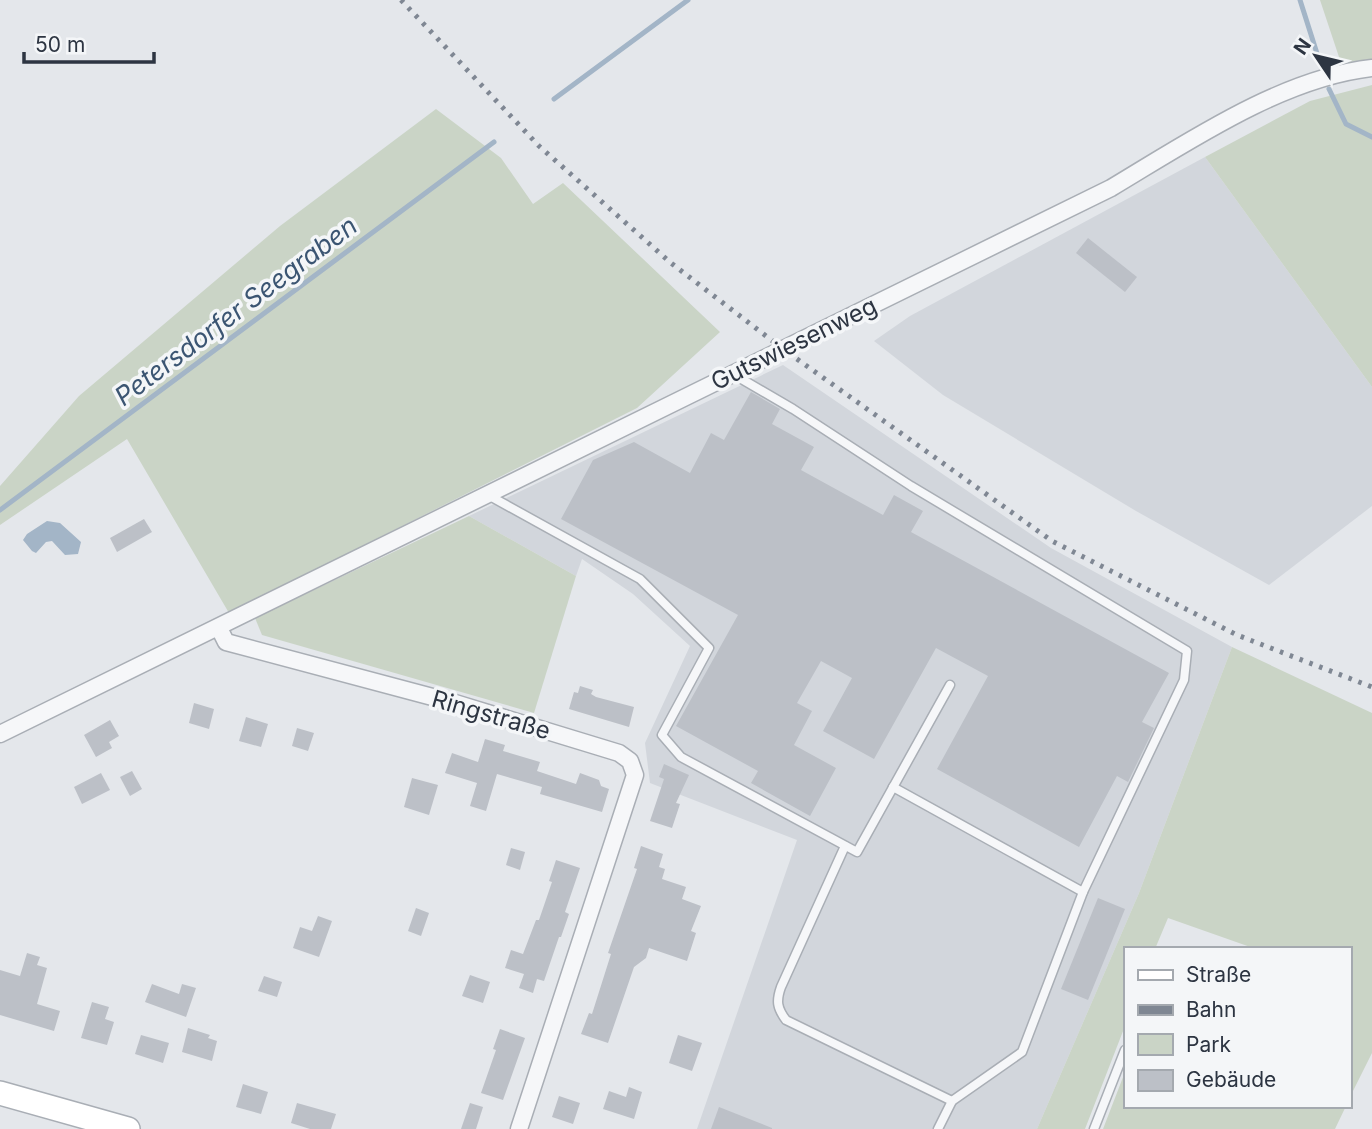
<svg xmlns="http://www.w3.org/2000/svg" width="1372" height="1129" font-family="Inter,sans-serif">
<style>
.built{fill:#d2d6dc}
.green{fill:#cad4c6}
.water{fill:#a3b5c7}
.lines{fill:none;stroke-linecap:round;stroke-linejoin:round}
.stream{stroke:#a3b5c7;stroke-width:5}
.building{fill:#bcc0c7}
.service-casing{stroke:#a9aeb5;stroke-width:11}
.minor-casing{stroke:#a9aeb5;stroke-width:19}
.secondary-casing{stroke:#a9aeb5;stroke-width:26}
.service{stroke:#f6f7f9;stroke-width:8}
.minor{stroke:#f6f7f9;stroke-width:16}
.secondary{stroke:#fff;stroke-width:23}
.rail{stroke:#7f8793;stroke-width:5;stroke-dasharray:3.5 7;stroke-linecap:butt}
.labels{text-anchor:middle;stroke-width:7;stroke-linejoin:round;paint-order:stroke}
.street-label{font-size:24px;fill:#2d3542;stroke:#f4f6f8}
.water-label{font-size:26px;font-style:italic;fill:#3b5572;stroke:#f4f6f8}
</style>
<rect width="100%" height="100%" fill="#e4e7eb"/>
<g class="built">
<polygon points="1205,157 1372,387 1372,506 1269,585 1136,511 943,395 874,341 910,316"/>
<polygon points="783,365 1051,548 1232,647 1139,893 1037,1129 697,1129 797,840 650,783 645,743 690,646 633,594 582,559 576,576 469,516"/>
</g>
<g class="green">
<polygon points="1320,0 1372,0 1372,59 1341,63"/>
<polygon points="1372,85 1372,387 1205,157 1310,101"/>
<polygon points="436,109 501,158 533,204 563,183 720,332 637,408 229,613 127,439 0,525 0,486 79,396 280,226"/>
<polygon points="469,516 576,576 534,713 262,635 255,618"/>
<polygon points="1232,647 1372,713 1372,1053 1349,1099 1349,949 1256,949 1168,918 1155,949 1125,949 1125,1026 1085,1129 1037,1129 1139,893"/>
<polygon points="1125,1072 1125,1106 1346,1106 1335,1129 1103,1129"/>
</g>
<polygon class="water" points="47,521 60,523 81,542 78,554 65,555 52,541 46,542 36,553 32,551 23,540 27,534"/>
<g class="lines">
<g class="stream">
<polyline points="1300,0 1321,66"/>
<polyline points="1329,89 1346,124 1372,137"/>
<polyline points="554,99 688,0"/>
<polyline points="0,510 494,142"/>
</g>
</g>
<g class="building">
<polygon points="1088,238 1137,277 1125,292 1076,253"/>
<polygon points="751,392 780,409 772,424 814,447 801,470 883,515 894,495 923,511 911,532 1169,673 1142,722 1154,728 1128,782 1117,776 1079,847 937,769 988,676 936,648 874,759 823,731 852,678 821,661 797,703 812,711 794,745 836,768 810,816 751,783 758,771 676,726 738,615 561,519 593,460 634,442 690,473 711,433 724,440"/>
<polygon points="144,519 152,532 117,552 110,538"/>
<polygon points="580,686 593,690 591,694 596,697 634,707 629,727 569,709 574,692 578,693"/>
<polygon points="194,703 214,709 209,729 189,723"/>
<polygon points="246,717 268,724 261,747 239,741"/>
<polygon points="110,720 119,736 109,742 112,748 96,757 84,735"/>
<polygon points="297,728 314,733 308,751 292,746"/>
<polygon points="485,739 505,745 503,751 540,762 537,771 576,784 580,773 599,780 601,786 609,789 602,812 540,794 542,787 497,774 486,811 470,806 477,783 445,773 452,753 478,762"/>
<polygon points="664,764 689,775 676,803 680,804 672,828 650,821 664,779 659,777"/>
<polygon points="132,771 142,789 130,796 120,777"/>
<polygon points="101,773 110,790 82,804 74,787"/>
<polygon points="412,778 438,785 429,815 404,807"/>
<polygon points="641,846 663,854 659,867 665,869 662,879 686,887 682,899 701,906 691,931 696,933 687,961 649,948 646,958 634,967 608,1043 581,1034 589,1013 592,1014 611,954 608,953 637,869 634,868"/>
<polygon points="511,848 525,852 520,870 506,865"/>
<polygon points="556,860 580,868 565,912 569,914 561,937 559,937 544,981 537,979 533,993 519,988 524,974 505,968 511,950 523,954 536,920 539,920 552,882 549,881"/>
<polygon points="1098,898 1125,909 1088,1000 1061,989"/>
<polygon points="416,908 429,913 421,936 408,931"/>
<polygon points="318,916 332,921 319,957 293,948 300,927 312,931"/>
<polygon points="27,953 40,957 37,965 47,968 37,1004 60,1011 54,1031 0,1015 0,970 20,976"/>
<polygon points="470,975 490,982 483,1003 462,996"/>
<polygon points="264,976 282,982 277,997 258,991"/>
<polygon points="152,984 179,994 182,984 196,988 186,1017 145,1002"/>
<polygon points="92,1002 109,1007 105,1019 114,1022 107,1045 81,1038"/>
<polygon points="188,1028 210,1035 208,1038 217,1041 212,1061 182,1052"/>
<polygon points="500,1029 525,1038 503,1100 481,1093 496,1050 493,1049"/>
<polygon points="141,1035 169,1043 163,1063 135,1054"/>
<polygon points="678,1035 702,1043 692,1071 669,1063"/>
<polygon points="243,1084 268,1092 261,1114 236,1107"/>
<polygon points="629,1087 642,1092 634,1119 603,1109 609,1091 626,1097"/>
<polygon points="559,1096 580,1103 573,1124 552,1117"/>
<polygon points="297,1103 336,1114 331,1129 310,1129 291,1123"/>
<polygon points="470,1103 483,1107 476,1129 461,1129"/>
<polygon points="719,1107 772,1128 772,1129 711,1129"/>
</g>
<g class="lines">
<g class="service-casing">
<g id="service">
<polyline points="733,374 793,409 911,486 1187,651 1184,680 1083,892"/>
<polyline points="488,495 640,579 709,648 662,735 681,757 857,852 950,685"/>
<polyline points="893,787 1083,892 1022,1052 952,1101 938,1129"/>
<path d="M845,846L781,987C776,1001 777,1008 786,1020L952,1101"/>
<polyline points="1094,1129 1125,1050"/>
</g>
</g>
<g class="minor-casing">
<g id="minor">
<polyline points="219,628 226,642 455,703 619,753 630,761 635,775 519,1129"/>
<path d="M0,734L1111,188C1188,142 1282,78 1372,68"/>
</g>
</g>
<g class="secondary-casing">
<polyline id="secondary" points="0,1093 128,1129"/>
</g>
<use href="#service" class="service"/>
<use href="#minor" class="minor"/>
<use href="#secondary" class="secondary"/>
<polyline class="rail" points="401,0 539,146 671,263 783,349 1052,541 1237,635 1372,687"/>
</g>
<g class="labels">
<g class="street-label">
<text transform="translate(794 344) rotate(-26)" y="8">Gutswiesenweg</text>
<text transform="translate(491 715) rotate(16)" y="8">Ringstraße</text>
</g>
<g class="water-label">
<text transform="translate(236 311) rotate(-37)" y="9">Petersdorfer Seegraben</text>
</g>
</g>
<rect x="1124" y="947" width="228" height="161" fill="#f4f6f8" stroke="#a4a9af" stroke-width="2"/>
<rect x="1138" y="970" width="35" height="10" fill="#ffffff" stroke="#a4a9af" stroke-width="2"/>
<text x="1186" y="982" font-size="21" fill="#2d3542">Straße</text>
<rect x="1138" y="1005" width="35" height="10" fill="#7f8793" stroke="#a4a9af" stroke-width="2"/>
<text x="1186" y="1017" font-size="21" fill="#2d3542">Bahn</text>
<rect x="1138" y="1034" width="35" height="21" fill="#cad4c6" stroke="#a4a9af" stroke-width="2"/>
<text x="1186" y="1052" font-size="21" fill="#2d3542">Park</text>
<rect x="1138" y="1070" width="35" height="21" fill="#bcc0c7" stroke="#a4a9af" stroke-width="2"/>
<text x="1186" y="1087" font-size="21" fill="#2d3542">Gebäude</text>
<g transform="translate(1316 56) rotate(305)" stroke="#f4f6f8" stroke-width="5" paint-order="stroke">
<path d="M0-5L12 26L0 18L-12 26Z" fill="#2d3542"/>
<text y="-10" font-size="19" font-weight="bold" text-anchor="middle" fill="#2d3542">N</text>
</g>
<path d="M24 52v10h130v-10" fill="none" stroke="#2d3542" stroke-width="3.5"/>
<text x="35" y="52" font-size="21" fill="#2d3542" stroke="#f4f6f8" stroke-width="5" paint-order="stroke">50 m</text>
</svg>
